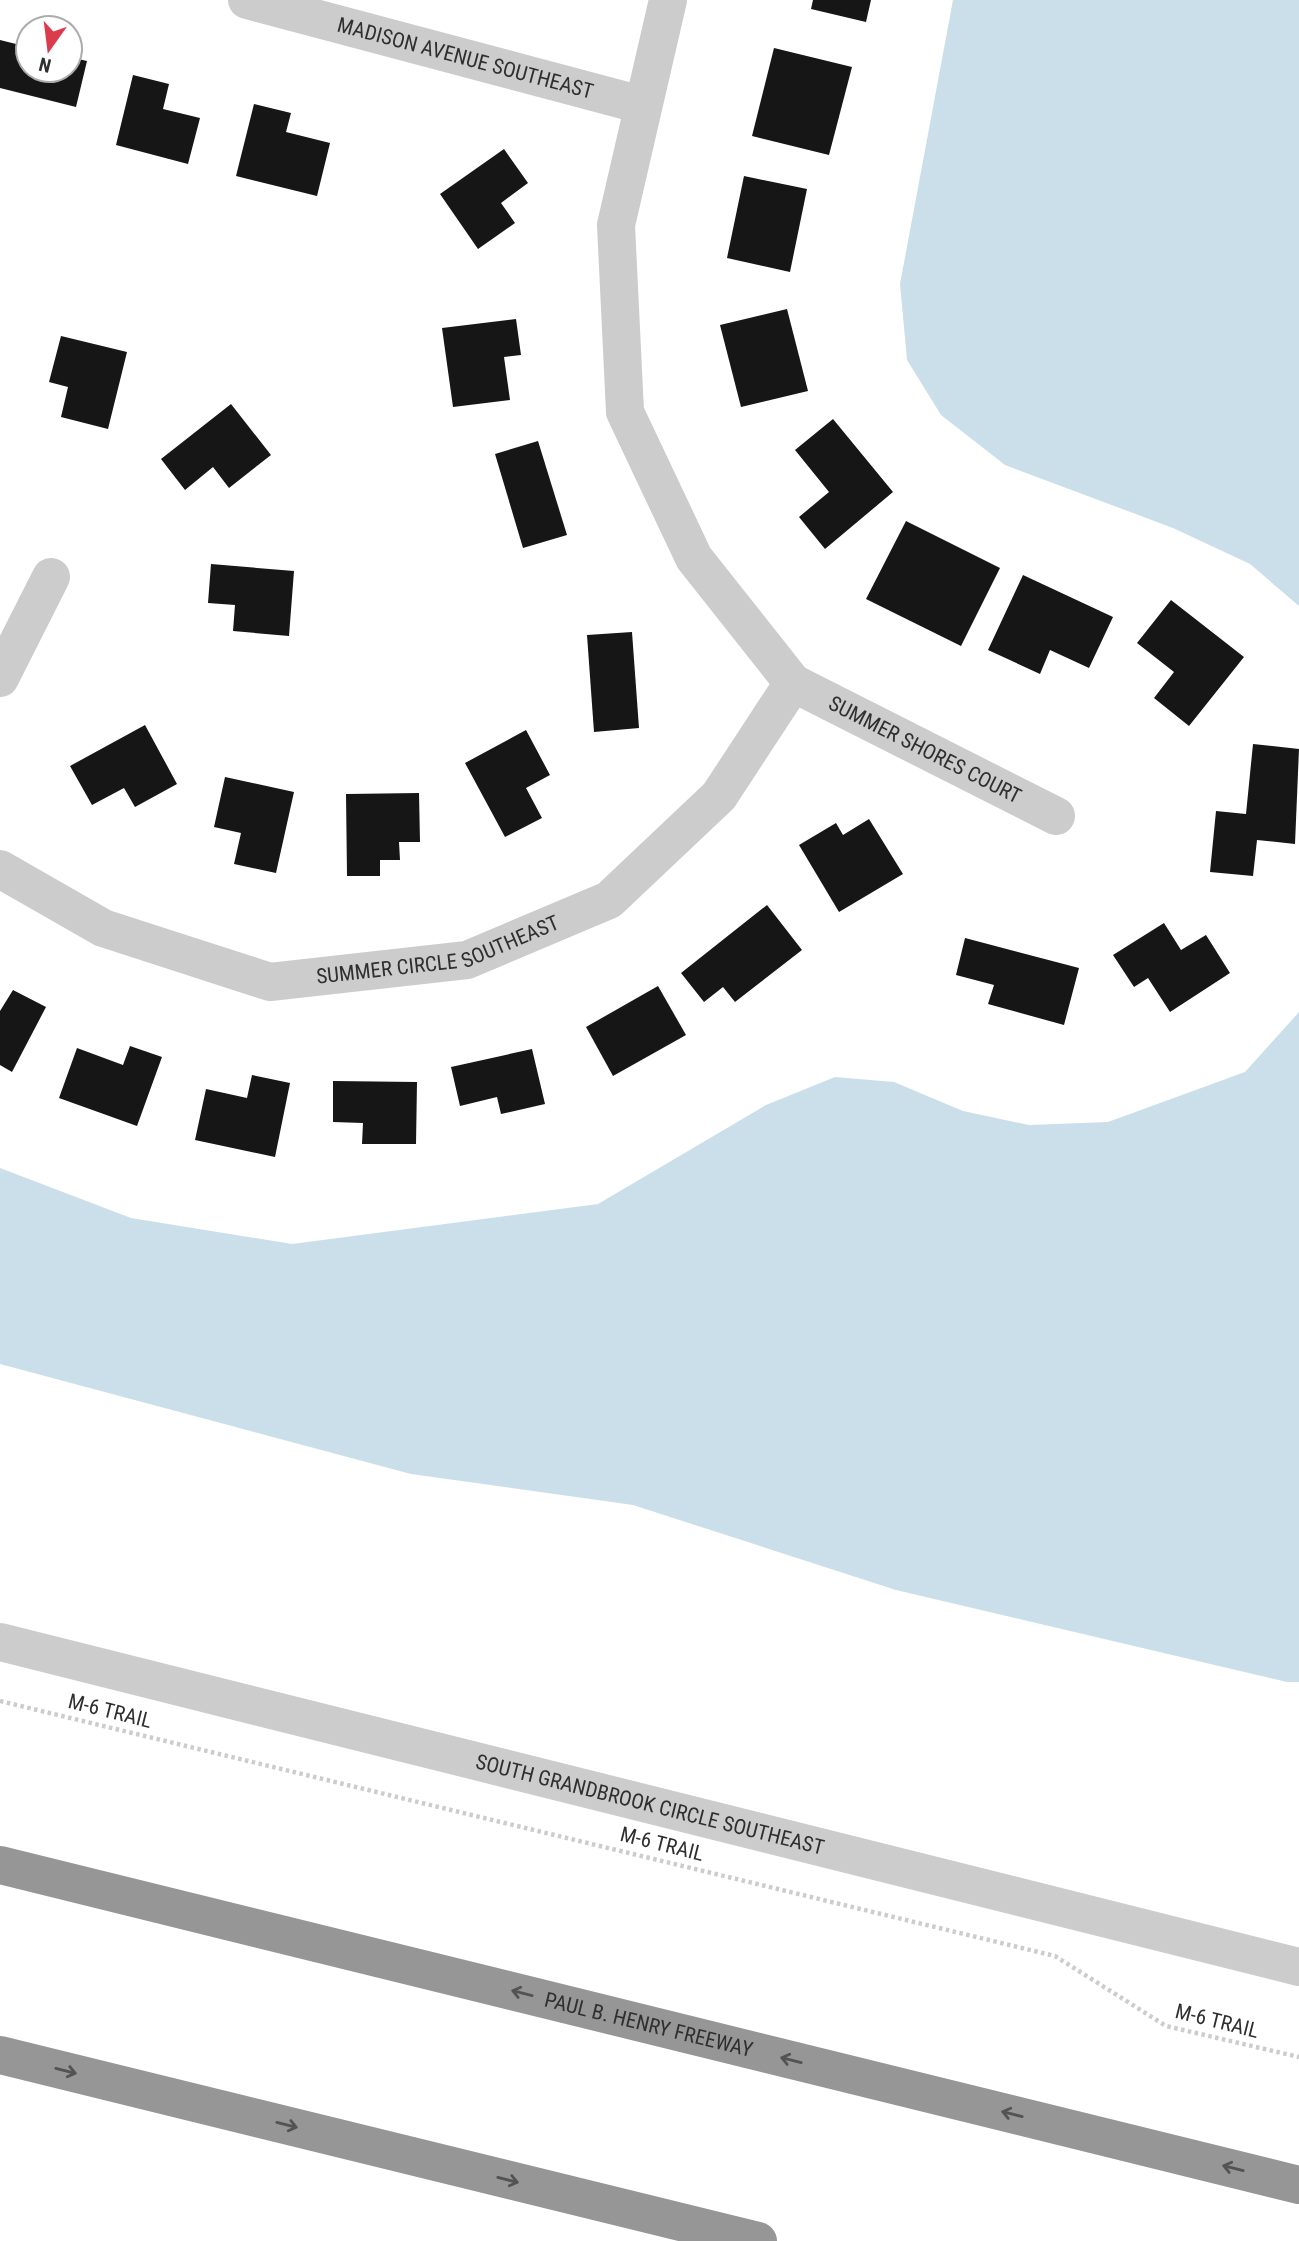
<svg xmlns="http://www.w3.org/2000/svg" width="1299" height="2241" font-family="'Roboto Condensed',sans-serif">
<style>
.water{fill:#cbdfea}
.building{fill:#161616}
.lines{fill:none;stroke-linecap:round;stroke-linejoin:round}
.path{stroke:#ccc;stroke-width:4.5;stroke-dasharray:3.5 3.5;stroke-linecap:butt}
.street{stroke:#ccc;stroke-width:38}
.highway{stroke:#969696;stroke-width:38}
.oneway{stroke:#535353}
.labels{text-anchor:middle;stroke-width:7;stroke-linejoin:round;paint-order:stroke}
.street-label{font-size:21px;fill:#2f2f2f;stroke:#fff}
</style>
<rect width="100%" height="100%" fill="#fff"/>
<g class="water">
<polygon points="953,0 1299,0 1299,606 1250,564 1173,528 1005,465 941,415 907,360 900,284"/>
<polygon points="1299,1012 1299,1682 1287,1682 896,1590 633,1505 411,1474 0,1364 0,1168 131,1218 292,1244 598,1204 766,1105 835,1077 894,1082 963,1111 1029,1125 1108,1122 1245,1072"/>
</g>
<g class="building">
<polygon points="813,0 871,0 866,22 811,9"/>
<polygon points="0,40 28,47 28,70 70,70 70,57 87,61 76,107 0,88"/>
<polygon points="774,48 852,67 829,155 752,136"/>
<polygon points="133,75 169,84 163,109 200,118 188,164 116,145"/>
<polygon points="254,104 291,113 286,132 330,143 317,196 236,176"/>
<polygon points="504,149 528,183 501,203 515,223 478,249 440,194"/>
<polygon points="744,176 807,189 790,272 727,258"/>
<polygon points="787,309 808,391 741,407 720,325"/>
<polygon points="516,319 521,355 504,357 510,400 453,407 442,328"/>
<polygon points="61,336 127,352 108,429 61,417 68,387 49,382"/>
<polygon points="231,404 271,455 229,488 213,467 185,490 161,459"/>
<polygon points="833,419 893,492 825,549 799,517 829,492 795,450"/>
<polygon points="538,441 567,535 523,548 495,454"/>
<polygon points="906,521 1000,568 961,646 866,599"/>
<polygon points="211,564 294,571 289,636 233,631 235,605 208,603"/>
<polygon points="1023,575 1113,617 1089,668 1050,650 1040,674 988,650"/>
<polygon points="1171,600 1244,657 1189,726 1154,698 1174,672 1137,643"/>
<polygon points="632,632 639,728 594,732 587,635"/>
<polygon points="145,725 177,784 135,807 124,788 92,805 70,766"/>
<polygon points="526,730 550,775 526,788 542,818 505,837 465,763"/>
<polygon points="1253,744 1299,749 1295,844 1257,840 1253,876 1210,872 1216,811 1246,814"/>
<polygon points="225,777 294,792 276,873 234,864 241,833 214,827"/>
<polygon points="419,793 420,842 399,842 400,860 380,860 380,876 347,876 346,794"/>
<polygon points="869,819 903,874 839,912 799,845 836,823 843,835"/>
<polygon points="767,905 802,950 735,1002 723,987 704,1002 681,973"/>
<polygon points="1164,923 1181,950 1206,935 1230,973 1170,1012 1148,978 1134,987 1113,955"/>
<polygon points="965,938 1079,968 1064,1025 988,1004 994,985 956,975"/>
<polygon points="658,986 686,1035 613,1076 586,1027"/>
<polygon points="13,990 46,1007 12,1072 0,1065 0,1011"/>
<polygon points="130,1046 162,1057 137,1126 59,1098 77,1048 123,1065"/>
<polygon points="532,1049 545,1104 501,1114 497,1097 460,1106 451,1067"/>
<polygon points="252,1075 290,1083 275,1157 195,1140 206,1089 247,1098"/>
<polygon points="333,1081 417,1082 416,1144 362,1144 363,1123 333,1122"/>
</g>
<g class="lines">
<polyline class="path" points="0,1701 1055,1956 1166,2026 1299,2057"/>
<g class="street">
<path id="s1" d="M247,0L642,105"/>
<path id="s2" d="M668,0L616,225L625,412L694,558L793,683L1056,816"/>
<polyline points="0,678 51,577"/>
<path id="s3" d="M0,869L103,928L270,982L467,960L609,900L719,796L793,683"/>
<path id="s4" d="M0,1642L1299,1967"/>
</g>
<g class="highway">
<path id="s5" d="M0,1865L1299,2185"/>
<polyline points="0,2055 758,2241"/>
</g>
</g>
<defs><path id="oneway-shaft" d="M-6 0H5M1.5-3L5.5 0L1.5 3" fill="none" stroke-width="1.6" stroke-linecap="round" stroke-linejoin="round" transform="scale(1.75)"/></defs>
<g class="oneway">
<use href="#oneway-shaft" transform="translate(522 1993) rotate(-166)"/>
<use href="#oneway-shaft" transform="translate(791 2060) rotate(-166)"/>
<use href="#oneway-shaft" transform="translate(66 2071) rotate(14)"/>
<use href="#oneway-shaft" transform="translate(1012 2114) rotate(-166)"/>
<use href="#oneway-shaft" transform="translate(287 2125) rotate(14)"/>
<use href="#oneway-shaft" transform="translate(1233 2168) rotate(-166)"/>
<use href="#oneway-shaft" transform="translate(508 2180) rotate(14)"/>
</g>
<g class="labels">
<g class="street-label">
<text dy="7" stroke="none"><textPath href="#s1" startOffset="226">MADISON AVENUE SOUTHEAST</textPath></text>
<text dy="7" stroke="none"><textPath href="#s2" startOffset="887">SUMMER SHORES COURT</textPath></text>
<text dy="7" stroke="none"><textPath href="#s3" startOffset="466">SUMMER CIRCLE SOUTHEAST</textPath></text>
<text transform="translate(110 1711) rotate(14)" y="7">M-6 TRAIL</text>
<text dy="7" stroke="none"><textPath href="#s4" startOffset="670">SOUTH GRANDBROOK CIRCLE SOUTHEAST</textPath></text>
<text transform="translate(662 1844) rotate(14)" y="7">M-6 TRAIL</text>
<text transform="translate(1217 2021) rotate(14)" y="7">M-6 TRAIL</text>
<text dy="7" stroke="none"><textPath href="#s5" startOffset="668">PAUL B. HENRY FREEWAY</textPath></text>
</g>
</g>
<g transform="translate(49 49) rotate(194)"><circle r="33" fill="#ffffff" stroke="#acacac" stroke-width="2"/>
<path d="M0-5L12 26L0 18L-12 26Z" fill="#db3c4c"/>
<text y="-10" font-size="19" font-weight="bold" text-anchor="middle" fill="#2f2f2f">N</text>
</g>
</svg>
